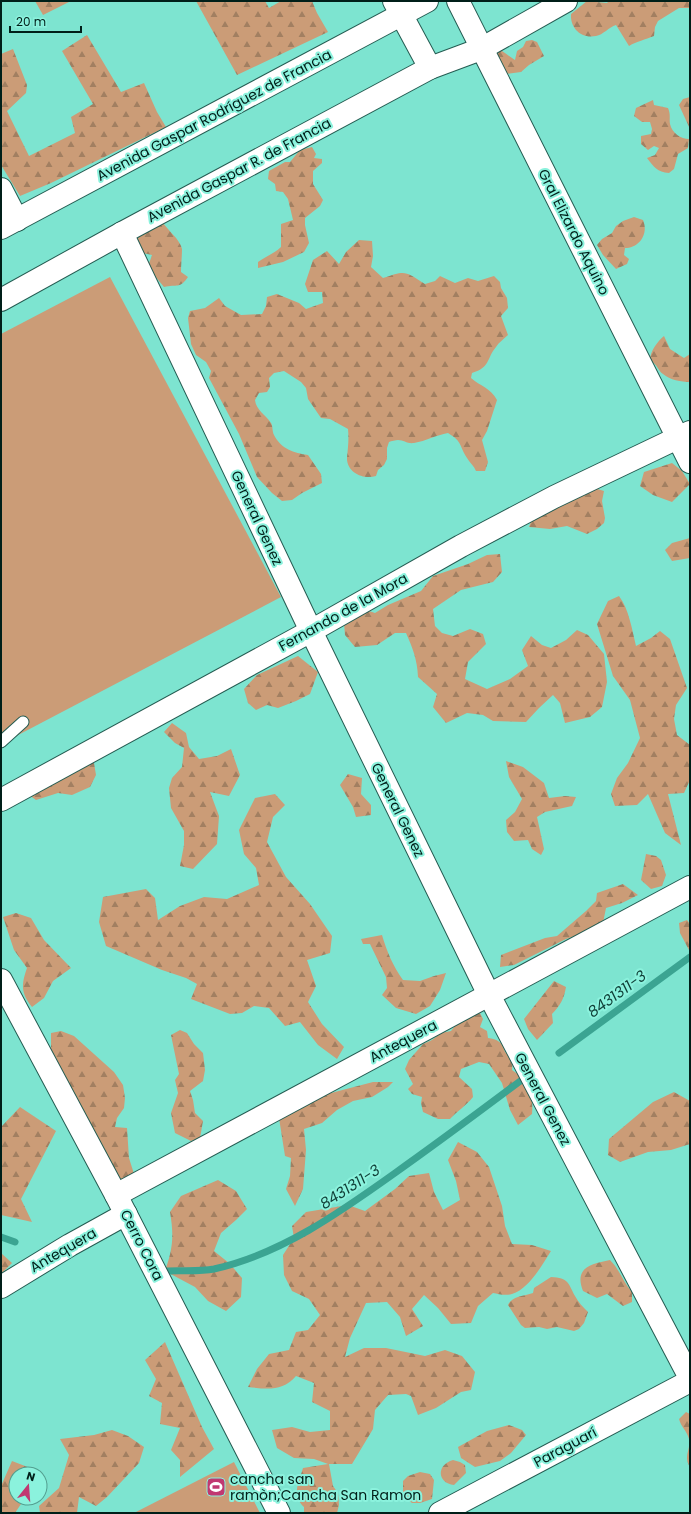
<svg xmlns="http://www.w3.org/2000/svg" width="691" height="1514" font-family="Poppins,sans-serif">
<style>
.forest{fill:url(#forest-firs)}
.garden{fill:#cb9c77}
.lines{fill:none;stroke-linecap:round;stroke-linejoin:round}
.stream{stroke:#3ba492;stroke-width:7}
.service-casing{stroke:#255c52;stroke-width:13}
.minor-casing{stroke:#255c52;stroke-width:24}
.service{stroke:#fff;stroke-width:11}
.minor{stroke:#fff;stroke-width:22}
.labels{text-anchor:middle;stroke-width:4;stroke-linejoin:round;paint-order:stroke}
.street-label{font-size:14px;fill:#001f19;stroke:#8bf2dd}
.poi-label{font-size:14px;fill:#001f19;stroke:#8bf2dd;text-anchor:start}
.water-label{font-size:15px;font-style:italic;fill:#0f3e36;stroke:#8bf2dd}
</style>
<defs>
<pattern id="forest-firs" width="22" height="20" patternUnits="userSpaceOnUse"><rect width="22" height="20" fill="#cb9c77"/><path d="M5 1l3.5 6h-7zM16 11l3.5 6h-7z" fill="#a27f61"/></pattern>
</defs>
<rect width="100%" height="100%" fill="#7de4d0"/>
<g class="forest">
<polygon points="35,1 71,1 43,15"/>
<polygon points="196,1 265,1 269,8 281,1 312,1 317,13 328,32 237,75"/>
<path d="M587,1L607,3L609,1H690V8H679L658,21L655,27L654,36C645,40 637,41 629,46L616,25C609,27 603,35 596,36C581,39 570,28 571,14Z"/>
<polygon points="87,35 121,92 144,83 157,112 166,127 51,183 20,196 1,165 1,54 13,49 27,85 26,93 7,111 29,156 75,133 71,117 93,104 62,51"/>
<path d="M532,40L537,42L544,56L529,65L521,72L505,74L494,47C502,50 507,55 515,60L517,51L523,47L526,41Z"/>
<polygon points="690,97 690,129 679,105 683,99"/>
<path d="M653,100L654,105L668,108C671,115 669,119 670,124C672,133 681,139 689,139L688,148L678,154L674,169L669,173C657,172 654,167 647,158L655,155L659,148L654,146L648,150L641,144V136L651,134L652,129L650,122H642L634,116L636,108Z"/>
<path d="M312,147L316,154L314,158L322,159V163L313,171V184L323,200L320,206L305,218V225L309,243L304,252L283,262L258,268V262C266,256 274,254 281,247V224L293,220L288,199L283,192L276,191L275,184L268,179L269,171L285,162H290L300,150Z"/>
<path d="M634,217L643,220C649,234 639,248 625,248L624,255L629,259L627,264L616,269L603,255L597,245L602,239L612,233L616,226L623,221Z"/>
<path d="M162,221C167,230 180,239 182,249C182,256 181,265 181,272L188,277C180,289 177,284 164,287L154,275L146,272L152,255L138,252L134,242L140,236L142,231Z"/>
<path d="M359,240L372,241L373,256L371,267L383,278C406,270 405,271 425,284L435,281L440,276L455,283L468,278L478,281L494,276L500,282L501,288L507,298L508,308L501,316L508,335C504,339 499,342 496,347C486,359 491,367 472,373L471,378C480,386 491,388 497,400L487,431L482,440L488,462L485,471H476C474,466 470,463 467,458C459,446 463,442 448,433C436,435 426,441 414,443C407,444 404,440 398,440C396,440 391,441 389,442L387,448V459L384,465L378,470L376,476C364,480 346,473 347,457C348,448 349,439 348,429L330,419L321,418L308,399L306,388L301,382L284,371L274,373L269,378L270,387L267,392L259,393L255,400C256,410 265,414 271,423C273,426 272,431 274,435C281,449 294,453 308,455L321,474L322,483L302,493L292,500L282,501L272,493L257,477L239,434L209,378L211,371L206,362L196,355L191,344L188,318L190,311L205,308L219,298L225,306L241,315L262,314L266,306L267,297L277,294L299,303L306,309L323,303L322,292H308L305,284L313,260L327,251L339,264L346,252Z"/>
<path d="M664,336L670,349L684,358L690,354V382C681,382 670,380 663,374C658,371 658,365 650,360C650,351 658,341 664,336Z"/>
<polygon points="672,463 682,471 690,484 672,502 653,495 640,486 644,472"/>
<polygon points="584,485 604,491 602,501 605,518 604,523 597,529 587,534 567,526 550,529 529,527 533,516"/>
<polygon points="690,538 690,558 672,561 665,550 672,543"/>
<path d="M500,554L502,572L493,582L461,590L433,609L435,626L442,633L453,636L470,629L483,634L486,644L468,662L465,679L487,689L510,679L528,666L522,650L531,636L542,645L551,648L566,640L577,630L588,635L604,654L607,682L602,707L590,717L565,723L560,703L553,695L539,708L526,722L493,721L483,715L467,713L446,723L433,707L437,694L418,677C417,659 413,649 406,633H395L377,645L355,647L345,635L344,623L363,609L375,613L388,605L421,591L433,576L468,564L487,555Z"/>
<path d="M619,596C629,609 632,630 636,646L651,638L660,631L670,639L687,688L676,705L674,719L677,735L690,745V780L684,793L668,794L681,845L665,833L648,794L637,805L615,806L611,794L617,778L628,763L640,738L630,700L613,676L597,624L608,601Z"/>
<polygon points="298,656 318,672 310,694 296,701 278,708 267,705 256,710 248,703 244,689 257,675"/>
<polygon points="172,723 186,733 189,747 199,759 217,756 231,749 240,775 229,796 210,792 219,816 217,844 193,869 180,866 184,845 184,831 171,808 169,788 172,778 182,767 184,748 175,743 164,732"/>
<polygon points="80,761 94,763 96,775 90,787 72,795 58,793 36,800 29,795 56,781 61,781 65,763"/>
<polygon points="506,761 523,767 544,783 549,798 565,796 576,797 572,806 545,812 537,817 544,849 541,855 532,849 528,840 514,841 507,832 506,820 515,812 522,799 509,777"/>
<polygon points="348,774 362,778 361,794 371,805 371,815 356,817 353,807 340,785"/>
<polygon points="275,794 285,805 273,817 267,842 286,877 310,904 332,936 330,953 307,960 316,986 308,1002 322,1024 344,1047 337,1059 318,1045 300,1022 285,1026 269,1008 254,1006 242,1013 230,1014 191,999 197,984 186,978 162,970 106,946 99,922 103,897 146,889 155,898 158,920 180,906 204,897 227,899 259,885 256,868 244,854 239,830 255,798"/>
<polygon points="646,854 656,856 661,860 666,875 662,886 651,889 641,880"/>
<polygon points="623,884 638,895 622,903 606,908 603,923 586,932 566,939 514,965 500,967 501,955 545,938 557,936 586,911 596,901 597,893"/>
<path d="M16,913L31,918L44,940L71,968L53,981L44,998L32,1007C21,993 21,985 27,968L14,950L3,917Z"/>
<polygon points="687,920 690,924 690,952 680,933 679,923"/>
<path d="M382,935C387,952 393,966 403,980L420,981L434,976L446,973L440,990L430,1006L416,1014L396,1008L382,995L387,988L386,977L370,944H363L361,939Z"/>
<path d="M554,981L566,987C564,999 560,1006 552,1014L553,1023L537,1040L528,1029L524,1019Z"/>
<path d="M480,1013L483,1019L480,1027L487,1031L488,1038C497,1039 503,1042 505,1052L509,1055L513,1061L512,1070L533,1085C531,1095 533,1104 532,1114L518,1125L510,1110L502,1083L489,1064L479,1062L461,1069L459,1077L472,1089L473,1097C466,1106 457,1111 450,1119H438L423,1112L421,1103L422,1097L412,1094L408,1089L413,1084L405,1069L409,1060L423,1044L432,1040L441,1033L451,1031L458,1022Z"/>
<polygon points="180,1030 187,1033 194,1044 203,1053 205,1070 203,1081 190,1091 193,1100 195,1113 203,1121 200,1138 191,1141 175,1133 171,1113 178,1093 175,1080 179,1074 171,1035"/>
<polygon points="61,1031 74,1036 114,1072 123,1085 125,1098 124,1108 117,1118 115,1127 127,1128 129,1158 135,1177 119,1184 51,1051 51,1033"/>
<polygon points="373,1082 393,1082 388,1087 372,1097 353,1101 337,1110 322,1123 304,1129 306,1150 303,1189 295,1206 286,1189 290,1176 291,1158 285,1156 279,1118 312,1098"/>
<polygon points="674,1092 690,1101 690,1144 671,1150 648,1152 620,1162 608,1155 609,1139 653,1102"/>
<polygon points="20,1107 56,1131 21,1199 32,1222 1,1215 1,1127"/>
<path d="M458,1142L477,1152L489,1167L502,1206L505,1226L512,1244L532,1245L551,1251C542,1265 529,1289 512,1294C506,1296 498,1294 493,1293L478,1306L471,1323L451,1324L438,1308L424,1295L412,1309L423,1326L406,1336L400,1317L387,1302L366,1303L350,1338L345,1357L364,1348H386L425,1356L445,1350L462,1356L475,1372L471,1390L461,1392L436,1408L418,1415L411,1396L406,1394L388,1395L375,1410L373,1429L352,1464H329L333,1486L338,1493L339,1505L337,1513H304V1507C291,1495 299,1482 303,1468L328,1464L314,1459L294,1458L277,1448L272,1430L292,1427L310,1432L330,1430V1411L312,1402L314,1383L296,1376C282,1392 267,1389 248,1387L257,1369L269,1354L289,1350L296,1332L308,1330L320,1315L309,1299L292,1291L284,1275L283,1255L294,1238L292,1226L306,1212L348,1205L365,1211L395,1189L409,1176L429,1173L434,1192L443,1210L460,1200L456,1181L448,1160Z"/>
<path d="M218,1180L236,1191L247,1209L236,1220L221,1233L214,1251L229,1263L242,1278L241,1297L226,1311L208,1301L195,1287L165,1271C173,1248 174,1236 170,1212L181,1196Z"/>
<polygon points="1,1253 12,1263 1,1274"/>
<path d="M610,1260C620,1270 623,1282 632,1292V1302L623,1306L607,1294L597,1298L583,1291C574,1268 590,1264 610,1260Z"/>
<path d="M551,1277C569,1278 568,1283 575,1296C578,1302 583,1307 588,1312L584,1323L579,1329L574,1331L557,1327L547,1329L539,1327L525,1328L521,1325L508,1305C512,1296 524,1296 533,1293L534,1288Z"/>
<polygon points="165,1342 202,1427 214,1449 180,1477 180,1460 171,1450 180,1428 160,1424 162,1403 149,1396 156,1379 145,1360"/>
<path d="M686,1412L690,1414V1467C683,1456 691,1450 689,1439C687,1431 681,1427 679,1419Z"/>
<polygon points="509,1425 522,1430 526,1435 511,1453 500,1461 475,1467 461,1458 458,1447 487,1431"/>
<polygon points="112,1430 128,1436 144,1447 139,1463 107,1497 96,1506 79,1497 77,1513 40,1513 39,1506 59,1488 69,1455 60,1439 94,1435"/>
<path d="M453,1460L460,1462L465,1465L466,1473L454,1485C437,1483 436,1465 453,1460Z"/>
<polygon points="12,1461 38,1471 37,1474 16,1474 16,1498 25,1498 15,1513 1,1513 1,1486"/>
<polygon points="420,1472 430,1474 434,1480 432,1499 420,1503 412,1503 404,1497 403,1491 403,1481 408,1476"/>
</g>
<g class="garden">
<polygon points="110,277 281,597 1,744 1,334"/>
<polygon points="234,1462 260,1513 134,1513"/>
</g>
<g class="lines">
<g class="stream">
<polyline points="559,1053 690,957"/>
<polyline points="1,1237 15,1242"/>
<path d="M165,1271C181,1270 199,1272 214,1269C281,1254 339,1213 395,1173C439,1142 483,1109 527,1076"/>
</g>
<g class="service-casing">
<polyline id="service" points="1,742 23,722"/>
</g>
<g class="minor-casing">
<g id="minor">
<polyline points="394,1 430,68"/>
<polyline points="458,1 690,462"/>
<polyline points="1,189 17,220"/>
<polyline points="1,228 427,1"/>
<polyline points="122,233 311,631 489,995 690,1378"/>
<polyline points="1,300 122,233 430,68 481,49 566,1"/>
<polyline points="1,800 311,631 461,546 554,497 690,432"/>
<polyline points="1,980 116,1195 279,1513"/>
<polyline points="116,1195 690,887"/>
<polyline points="1,1287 70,1245 126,1214"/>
<polyline points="440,1513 690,1381"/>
</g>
</g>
<use href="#service" class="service"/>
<use href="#minor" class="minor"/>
</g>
<defs>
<g id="stadium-square" transform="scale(1)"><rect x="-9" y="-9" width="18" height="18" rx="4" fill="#c13871" stroke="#8bf2dd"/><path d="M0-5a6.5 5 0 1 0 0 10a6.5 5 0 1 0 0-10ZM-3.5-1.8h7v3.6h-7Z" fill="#fff"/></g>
</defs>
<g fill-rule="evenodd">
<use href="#stadium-square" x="216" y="1487"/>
</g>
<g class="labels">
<g class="street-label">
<text transform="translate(214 115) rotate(-28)" y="5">Avenida Gaspar Rodríguez de Francia</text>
<text transform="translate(239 170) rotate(-28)" y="5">Avenida Gaspar R. de Francia</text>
<text transform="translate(574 232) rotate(63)" y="5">Gral Elizardo Aquino</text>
<text transform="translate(257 518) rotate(65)" y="5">General Genez</text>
<text transform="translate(343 612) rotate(-29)" y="5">Fernando de la Mora</text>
<text transform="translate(398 810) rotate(64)" y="5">General Genez</text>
<text transform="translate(403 1041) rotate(-28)" y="5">Antequera</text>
<text transform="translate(543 1099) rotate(62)" y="5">General Genez</text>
<text transform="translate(142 1245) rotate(63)" y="5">Cerro Cora</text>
<text transform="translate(63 1250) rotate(-30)" y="5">Antequera</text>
<text transform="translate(565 1447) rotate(-28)" y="5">Paraguarí</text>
</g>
<g class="poi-label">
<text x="230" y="1484">cancha san<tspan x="230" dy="16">ramòn;Cancha San Ramon</tspan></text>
</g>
<g class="water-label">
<text transform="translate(617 994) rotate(-36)" y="5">8431311-3</text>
<text transform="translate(350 1187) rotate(-33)" y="5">8431311-3</text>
</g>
</g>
<rect width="691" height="1514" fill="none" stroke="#001f19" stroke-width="4"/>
<g transform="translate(28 1486) rotate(17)"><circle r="19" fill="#8bf2dd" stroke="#539e8f"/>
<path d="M0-3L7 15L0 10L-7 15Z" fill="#c13871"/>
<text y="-6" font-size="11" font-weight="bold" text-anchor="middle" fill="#001f19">N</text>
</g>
<path d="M10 26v6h71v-6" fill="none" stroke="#001f19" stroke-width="2"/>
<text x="16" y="26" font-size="12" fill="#001f19" stroke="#8bf2dd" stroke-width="3" paint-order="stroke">20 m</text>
</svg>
